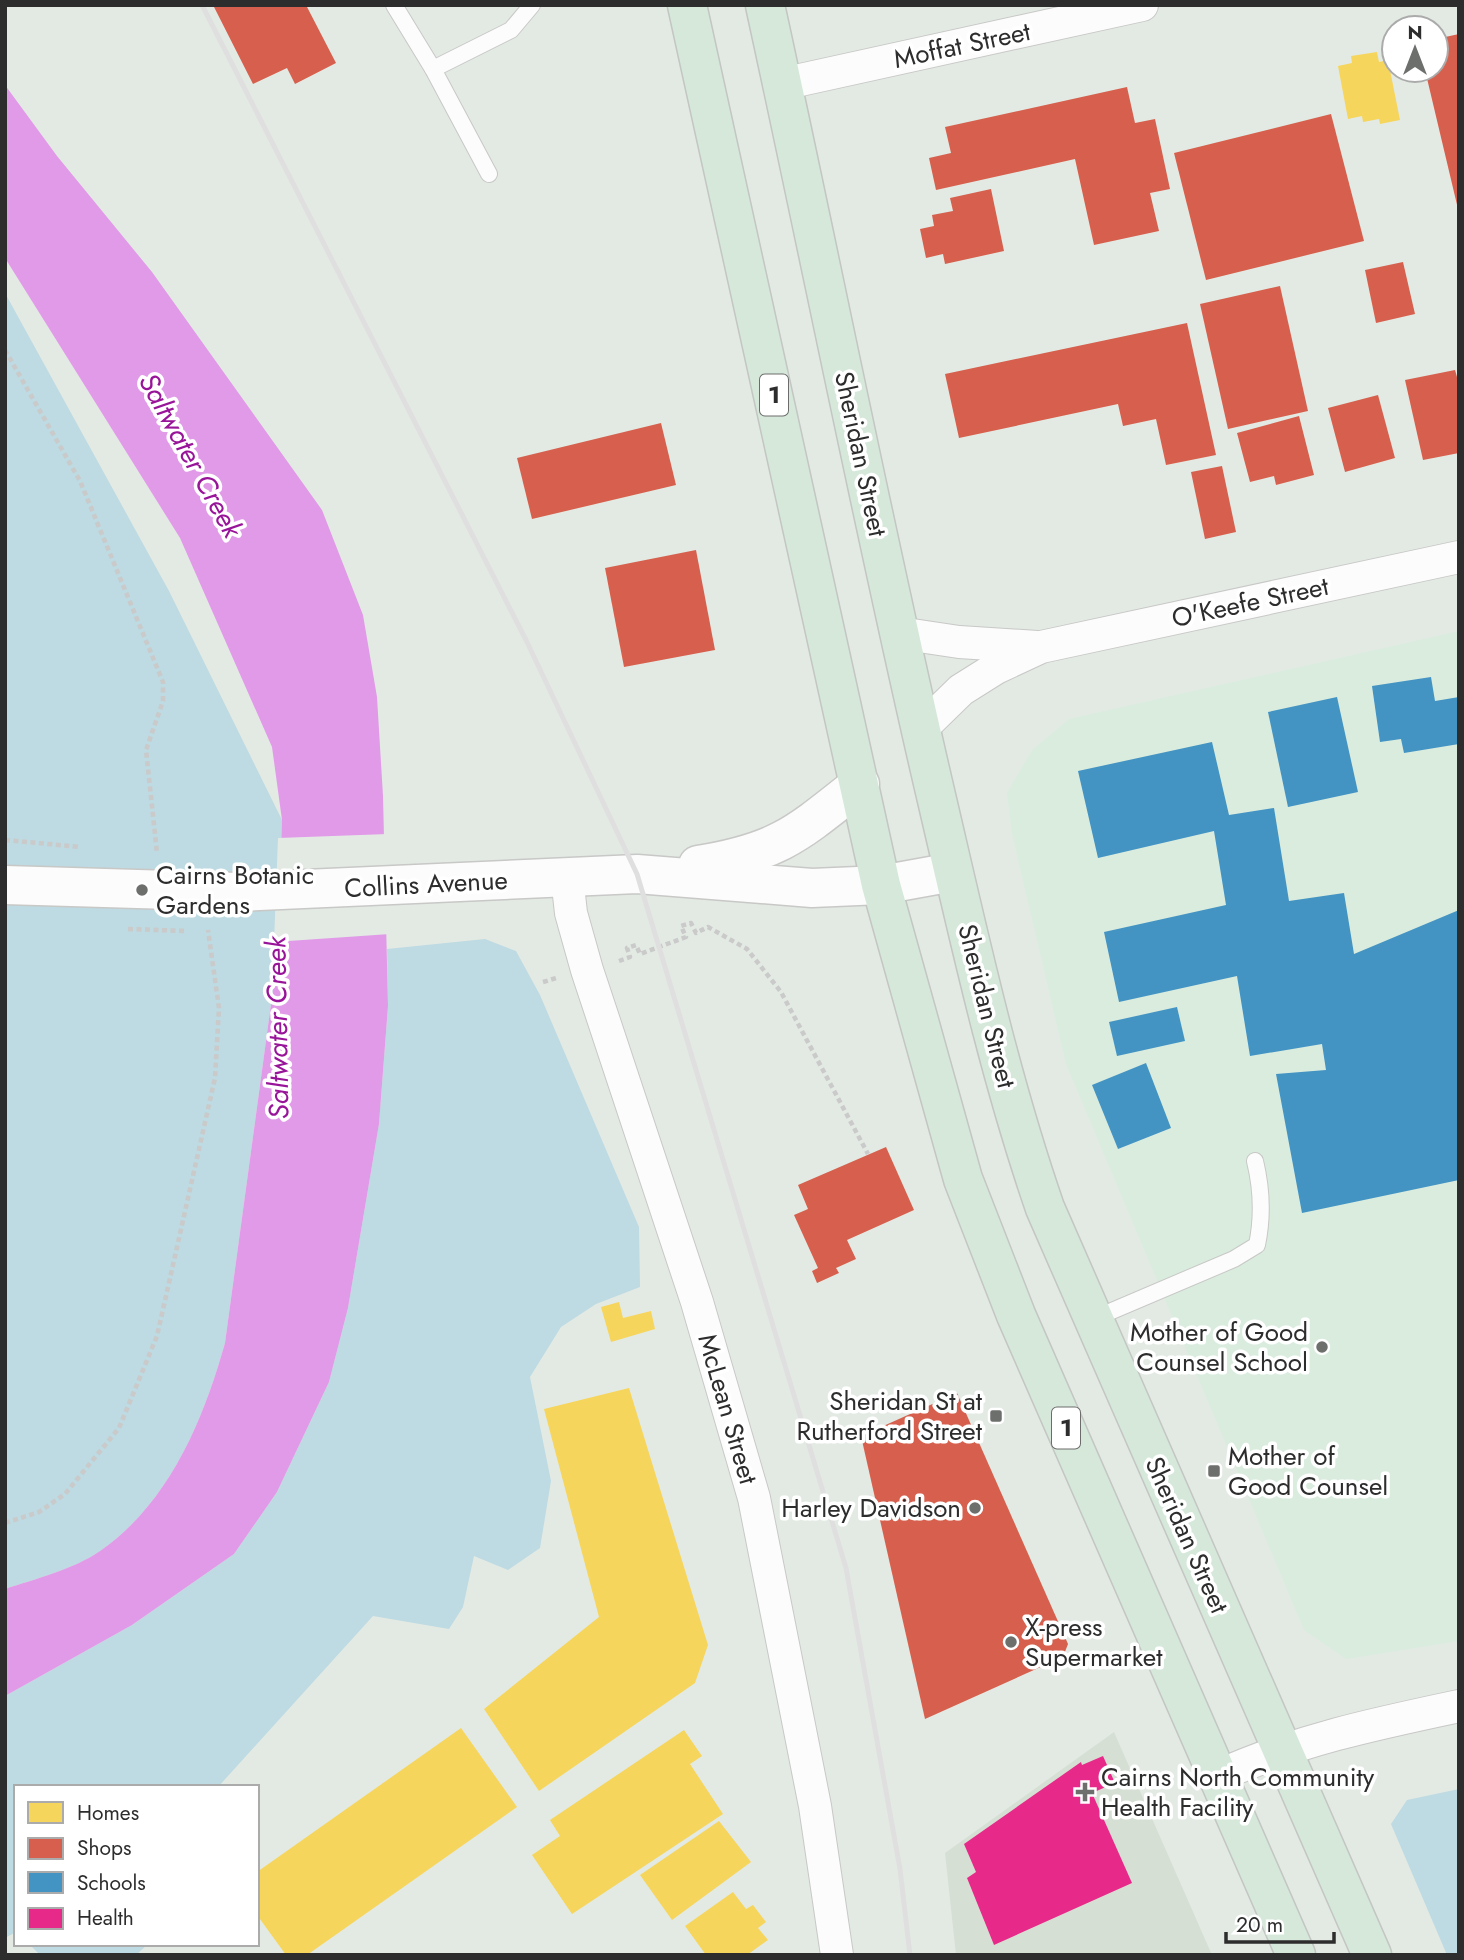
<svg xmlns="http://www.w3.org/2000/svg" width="1464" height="1960" font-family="Jost,sans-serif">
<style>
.education{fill:#d9ecde}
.medical{fill:#d6dfd3}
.green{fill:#bedae2}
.water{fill:#e19ae8}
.pier{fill:#e3eae4}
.homes{fill:#f6d55c}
.shops{fill:#d6604d}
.schools{fill:#4393c3}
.health{fill:#e7298a}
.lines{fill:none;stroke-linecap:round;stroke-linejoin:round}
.service-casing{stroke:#c8c8c7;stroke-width:18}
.minor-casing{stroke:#c8c8c7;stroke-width:34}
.tertiary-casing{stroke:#c8c8c7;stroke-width:41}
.trunk-casing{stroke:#c3c6c3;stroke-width:41}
.path{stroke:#c9cac9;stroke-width:4.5;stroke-dasharray:5 3.5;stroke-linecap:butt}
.service{stroke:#fbfcfb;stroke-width:16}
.minor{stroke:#fbfcfb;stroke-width:32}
.tertiary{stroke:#fbfcfb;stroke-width:38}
.trunk{stroke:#d5e8da;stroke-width:38}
.rail{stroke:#e0dfdf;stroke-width:5}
.poi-dot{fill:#6d6f6d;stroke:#fff;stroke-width:2.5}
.labels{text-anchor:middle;stroke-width:7;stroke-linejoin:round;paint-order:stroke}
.shield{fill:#fff;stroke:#6c6c6c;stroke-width:2}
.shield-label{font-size:24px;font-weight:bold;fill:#2d2d2d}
.street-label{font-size:26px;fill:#2d2d2d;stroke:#fff}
.poi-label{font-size:26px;fill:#2d2d2d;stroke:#fff;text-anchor:start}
.water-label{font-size:28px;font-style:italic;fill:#981499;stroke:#fff}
</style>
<rect width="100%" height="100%" fill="#e3eae4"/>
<polygon class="education" points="1459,631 1459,1641 1346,1659 1304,1630 1066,1064 1012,834 1007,793 1032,750 1069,719"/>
<polygon class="medical" points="1114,1732 1212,1955 956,1955 945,1853"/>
<g class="green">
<path d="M5,293L169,591L282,820L277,960L225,1343C203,1421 169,1503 100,1551C74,1569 35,1579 5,1589Z"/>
<polygon points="485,939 516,951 540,995 639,1227 640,1287 596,1304 561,1327 530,1377 551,1481 540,1548 508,1570 474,1556 463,1607 449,1629 373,1616 218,1787 16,1787 16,1932 5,1938 5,1696 132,1625 234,1554 277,1492 329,1382 348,1308 379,1124 388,1006 387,949"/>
<polygon points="1459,1789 1459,1955 1447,1955 1391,1824 1407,1800"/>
<polygon points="29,1944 148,1944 136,1955 40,1955"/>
</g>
<path class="water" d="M5,85L57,156L152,272L322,510L363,615L377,697L383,796L388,1006L379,1124L348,1308L329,1382L277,1492L234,1554L132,1625L5,1696V1589C35,1579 74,1569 100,1551C169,1503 203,1421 225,1343L277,960L282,820L272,747L180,538L5,258Z"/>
<polygon class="pier" points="388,834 390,934 274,942 278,838"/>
<g class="homes">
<polygon points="1377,52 1379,62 1388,60 1400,120 1380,124 1379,119 1363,122 1362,116 1348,119 1338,66 1352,63 1351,56"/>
<polygon points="619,1302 623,1318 651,1311 655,1329 611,1342 601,1307"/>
<polygon points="629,1388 708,1645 695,1683 539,1791 484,1709 599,1617 544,1409"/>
<polygon points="461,1728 517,1807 307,1955 286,1955 257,1915 257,1872"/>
<polygon points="684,1730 702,1756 690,1764 723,1814 572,1914 532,1855 560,1836 550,1820"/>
<polygon points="719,1821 751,1862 672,1920 640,1875"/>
<polygon points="733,1892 746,1909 753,1905 766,1922 758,1928 768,1940 747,1955 706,1955 685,1926"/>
</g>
<g class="shops">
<polygon points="213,5 306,5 336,63 295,84 287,68 253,84"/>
<polygon points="1459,34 1459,208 1458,209 1425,70 1436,70 1436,39"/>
<polygon points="1127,87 1135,123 1155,119 1170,189 1150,193 1159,231 1094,245 1075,159 936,190 929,158 951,153 945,127"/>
<polygon points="1331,114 1364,241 1206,280 1174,153"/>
<polygon points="991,189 1004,251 945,264 943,254 926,258 920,229 934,226 932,215 953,211 950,198"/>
<polygon points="1403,262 1415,314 1376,323 1365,270"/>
<polygon points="1280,286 1308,411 1228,429 1200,304"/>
<polygon points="1187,323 1216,455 1166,465 1156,419 1123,426 1118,404 959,438 945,374"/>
<polygon points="1455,370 1459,384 1459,453 1423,460 1405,380"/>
<polygon points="1378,395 1395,458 1345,472 1328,408"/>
<polygon points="1299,416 1314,475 1276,485 1274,476 1250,482 1237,433"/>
<polygon points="661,423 676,485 532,519 517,458"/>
<polygon points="1222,466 1236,532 1205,539 1191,472"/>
<polygon points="696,550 715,650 624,667 605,568"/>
<polygon points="886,1147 914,1210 847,1240 856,1259 836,1268 839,1273 817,1283 812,1271 818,1268 794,1215 808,1209 798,1185"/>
<polygon points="957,1393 1068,1644 1063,1657 925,1719 861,1436"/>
</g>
<g class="schools">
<polygon points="1431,677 1435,701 1459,697 1459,744 1404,753 1401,739 1380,742 1372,686"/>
<polygon points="1337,697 1358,792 1288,807 1268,712"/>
<polygon points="1212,742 1229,815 1274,808 1289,901 1344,893 1354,954 1459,910 1459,1180 1302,1213 1276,1074 1326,1070 1322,1044 1250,1056 1237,976 1119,1002 1104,932 1226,905 1214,831 1098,858 1078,771"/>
<polygon points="1177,1007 1185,1041 1117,1056 1109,1022"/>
<polygon points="1146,1063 1171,1128 1118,1149 1092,1085"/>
</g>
<polygon class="health" points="1103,1756 1115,1783 1092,1793 1132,1883 994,1945 967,1878 976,1872 964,1844 1081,1762 1082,1765"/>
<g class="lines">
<g class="service-casing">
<g id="service">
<polyline points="394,5 433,69 489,174"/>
<polyline points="433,69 511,30 532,5"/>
<path d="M1093,1319L1234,1259L1257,1245C1263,1216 1262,1190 1255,1161"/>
</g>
</g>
<g class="minor-casing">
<g id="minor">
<polyline points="782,84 1142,5"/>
<polyline points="899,633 959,642 1037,647"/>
<polyline points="920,730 961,690 996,668 1041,647 1459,557"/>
<polyline points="567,877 571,913 587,970 697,1302 754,1498 815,1806 837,1955"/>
<path d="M1218,1776C1298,1740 1374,1724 1459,1706"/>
</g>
</g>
<g class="tertiary-casing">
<g id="tertiary">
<path d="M698,865C779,852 797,834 860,784"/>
<polyline points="5,885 237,892 637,874 812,888 881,885 953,872"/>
</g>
</g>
<g class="trunk-casing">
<g id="trunk">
<polyline points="687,5 881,885 963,1179 1016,1315 1296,1955"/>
<path d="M765,5C823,270 875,536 937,800C969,937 999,1075 1045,1208L1372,1955"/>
</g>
</g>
<g class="path">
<polyline points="5,350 80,481 163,682 163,701 146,750 157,853"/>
<polyline points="5,840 81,847"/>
<polyline points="128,929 186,931"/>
<polyline points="619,961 630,957 627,948 636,945 640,954 686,937 681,926 691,923 696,933 708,927 747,949 781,992 868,1154"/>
<polyline points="543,982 556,978"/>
<polyline points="5,1523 39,1512 65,1494 119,1428 157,1336 215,1078 219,1008 208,930"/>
</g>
<use href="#service" class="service"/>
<use href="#minor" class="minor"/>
<use href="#tertiary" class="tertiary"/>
<use href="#trunk" class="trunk"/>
<polyline class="rail" points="202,5 526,640 637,874 846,1568 900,1869 910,1955"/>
</g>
<g class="poi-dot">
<circle cx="142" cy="890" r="7"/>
<circle cx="1322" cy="1347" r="7"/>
<rect x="989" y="1409" width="14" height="14" rx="3.5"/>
<rect x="1207" y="1464" width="14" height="14" rx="3.5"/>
<circle cx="975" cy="1508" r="7"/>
<circle cx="1011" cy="1642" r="7"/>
<path d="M1081.5 1781.5h7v7h7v7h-7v7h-7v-7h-7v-7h7z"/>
</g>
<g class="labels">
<g class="shield">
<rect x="760" y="374.5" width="28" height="41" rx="5"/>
<rect x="1052" y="1407.5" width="28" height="41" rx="5"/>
</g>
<g class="shield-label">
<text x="774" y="403">1</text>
<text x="1066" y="1436">1</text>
</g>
<g class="street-label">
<text transform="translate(962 45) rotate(-12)" y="9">Moffat Street</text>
<text transform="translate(861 454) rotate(78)" y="9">Sheridan Street</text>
<text transform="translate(1250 602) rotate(-12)" y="9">O'Keefe Street</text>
<text transform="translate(426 884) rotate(-3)" y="9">Collins Avenue</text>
<text transform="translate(987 1006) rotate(76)" y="9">Sheridan Street</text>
<text transform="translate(728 1409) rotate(74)" y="9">McLean Street</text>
<text transform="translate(1187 1535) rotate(66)" y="9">Sheridan Street</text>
</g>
<g class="poi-label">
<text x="156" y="884">Cairns Botanic<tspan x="156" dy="30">Gardens</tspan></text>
<text x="1308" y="1341" text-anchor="end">Mother of Good<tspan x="1308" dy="30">Counsel School</tspan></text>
<text x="982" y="1410" text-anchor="end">Sheridan St at<tspan x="982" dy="30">Rutherford Street</tspan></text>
<text x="1228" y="1465">Mother of<tspan x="1228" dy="30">Good Counsel</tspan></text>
<text x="961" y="1517" text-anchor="end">Harley Davidson</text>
<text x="1025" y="1636">X-press<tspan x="1025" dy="30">Supermarket</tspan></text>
<text x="1101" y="1786">Cairns North Community<tspan x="1101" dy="30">Health Facility</tspan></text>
</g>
<g class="water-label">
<text transform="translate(191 455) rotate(61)" y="10">Saltwater Creek</text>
<text transform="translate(277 1028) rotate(-91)" y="10">Saltwater Creek</text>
</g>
</g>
<rect width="1464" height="1960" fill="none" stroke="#2d2d2d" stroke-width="14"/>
<rect x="14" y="1785" width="245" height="161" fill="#ffffff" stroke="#ababab" stroke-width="2"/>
<rect x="28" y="1802" width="35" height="21" fill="#f6d55c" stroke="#ababab" stroke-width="2"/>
<text x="77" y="1820" font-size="21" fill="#2d2d2d">Homes</text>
<rect x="28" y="1838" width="35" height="21" fill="#d6604d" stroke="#ababab" stroke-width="2"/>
<text x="77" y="1855" font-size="21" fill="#2d2d2d">Shops</text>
<rect x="28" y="1872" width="35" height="21" fill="#4393c3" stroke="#ababab" stroke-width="2"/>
<text x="77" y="1890" font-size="21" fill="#2d2d2d">Schools</text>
<rect x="28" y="1908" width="35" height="21" fill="#e7298a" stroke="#ababab" stroke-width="2"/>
<text x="77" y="1925" font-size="21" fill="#2d2d2d">Health</text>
<g transform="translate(1415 49)"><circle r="33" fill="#ffffff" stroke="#ababab" stroke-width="2"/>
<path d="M0-5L12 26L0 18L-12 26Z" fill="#6d6f6d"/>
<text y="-10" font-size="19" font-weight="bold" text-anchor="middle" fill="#2d2d2d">N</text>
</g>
<path d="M1226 1932v10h108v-10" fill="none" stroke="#2d2d2d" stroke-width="3.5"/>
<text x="1236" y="1932" font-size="21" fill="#2d2d2d" stroke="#ffffff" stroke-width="5" paint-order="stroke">20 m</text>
</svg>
